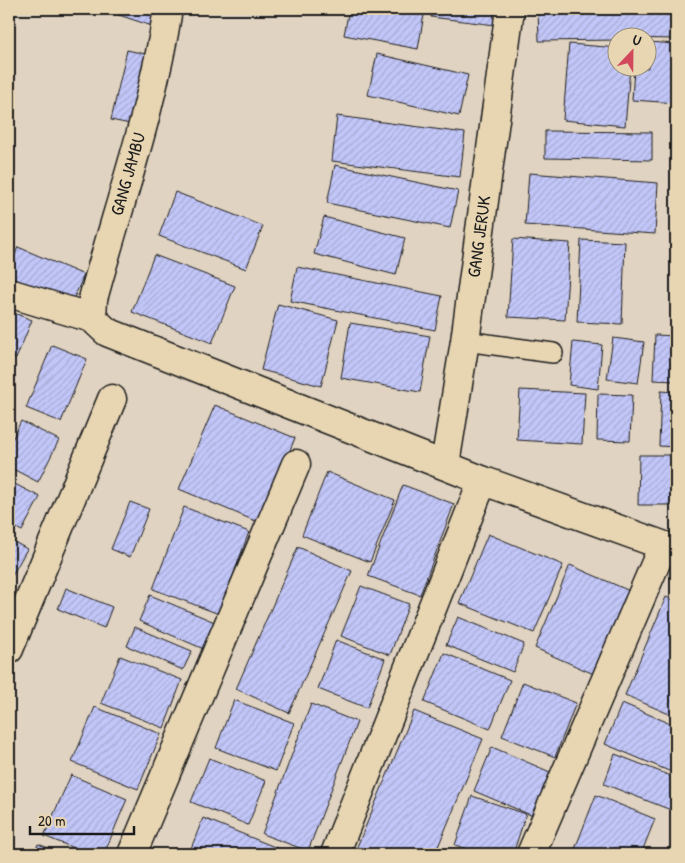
<svg xmlns="http://www.w3.org/2000/svg" width="685" height="863" font-family="'Patrick Hand',sans-serif">
<style>
.building{fill:url(#building-hatch);stroke:#1c1c1c}
.lines{fill:none;stroke-linecap:round;stroke-linejoin:round}
.service-casing{stroke:#1c1c1c;stroke-width:22}
.minor-casing{stroke:#1c1c1c;stroke-width:31}
.service{stroke:#e8d6b3;stroke-width:19}
.minor{stroke:#e8d6b3;stroke-width:28}
.labels{text-anchor:middle;stroke-width:5;stroke-linejoin:round;paint-order:stroke}
.street-label{font-size:18px;fill:#1c1c1c;stroke:#e8d6b3}
</style>
<defs>
<pattern id="building-hatch" width="6" height="6" patternUnits="userSpaceOnUse" patternTransform="scale(1.25)"><rect width="6" height="6" fill="#c2c6f8"/><path d="M-1 1l2-2M0 6l6-6M5 7l2-2" fill="none" stroke="#a6aad4"/></pattern>
</defs>
<rect width="100%" height="100%" fill="#e0d3c1"/>
<filter id="ink" filterUnits="userSpaceOnUse"><feTurbulence type="fractalNoise" baseFrequency=".02" numOctaves="2"/><feDisplacementMap in="SourceGraphic" scale="10" xChannelSelector="R" yChannelSelector="G"/><feConvolveMatrix kernelMatrix="1 2 1 2 8 2 1 2 1" color-interpolation-filters="sRGB"/></filter>
<g filter="url(#ink)">
<g class="building">
<polygon points="101,9 158,9 152,26"/>
<polygon points="349,9 425,9 418,49 344,35"/>
<polygon points="432,9 497,9 495,25 431,17"/>
<polygon points="538,9 676,9 676,39 618,38 618,40 539,41"/>
<polygon points="648,42 676,44 676,103 632,100 634,68 648,68"/>
<polygon points="569,44 618,48 618,68 630,68 625,126 563,120"/>
<polygon points="127,50 150,55 135,125 111,120"/>
<polygon points="377,54 468,75 459,116 368,95"/>
<polygon points="337,116 465,133 460,177 332,161"/>
<polygon points="545,131 652,132 652,160 545,158"/>
<polygon points="335,165 458,191 450,228 327,203"/>
<polygon points="529,173 658,183 655,234 525,225"/>
<polygon points="175,192 263,226 246,269 159,236"/>
<polygon points="324,217 405,238 396,275 314,254"/>
<polygon points="513,239 570,243 565,320 508,317"/>
<polygon points="581,240 625,242 622,324 577,322"/>
<polygon points="18,247 84,275 70,307 9,280 9,269"/>
<polygon points="154,255 235,286 212,343 132,312"/>
<polygon points="297,267 442,296 435,330 290,301"/>
<polygon points="278,304 338,320 321,386 261,370"/>
<polygon points="9,311 32,320 16,359 9,356"/>
<polygon points="350,323 430,336 420,392 341,378"/>
<polygon points="655,335 676,336 676,381 653,380"/>
<polygon points="613,338 644,342 638,383 607,379"/>
<polygon points="573,342 602,345 598,389 569,385"/>
<polygon points="52,345 87,359 61,422 26,408"/>
<polygon points="520,390 585,393 582,444 517,440"/>
<polygon points="661,391 676,392 676,447 659,446"/>
<polygon points="598,394 632,395 630,441 597,440"/>
<polygon points="215,405 295,438 260,523 179,489"/>
<polygon points="21,421 59,440 38,482 9,467 9,446"/>
<polygon points="639,455 676,455 676,505 638,505"/>
<polygon points="327,472 395,500 370,562 302,535"/>
<polygon points="9,481 40,497 22,531 9,524"/>
<polygon points="403,485 454,504 420,595 368,576"/>
<polygon points="130,502 149,509 130,557 111,549"/>
<polygon points="184,507 249,532 219,614 153,589"/>
<polygon points="488,534 563,565 534,633 459,603"/>
<polygon points="9,539 27,549 9,581"/>
<polygon points="298,547 352,571 289,713 236,689"/>
<polygon points="570,565 632,592 596,675 535,648"/>
<polygon points="361,586 409,604 390,655 341,636"/>
<polygon points="66,588 112,607 104,628 58,609"/>
<polygon points="150,595 217,623 206,650 139,621"/>
<polygon points="666,597 676,601 676,717 625,695"/>
<polygon points="458,617 524,644 513,672 446,645"/>
<polygon points="135,627 192,651 183,670 127,646"/>
<polygon points="336,640 385,659 367,708 318,689"/>
<polygon points="444,653 510,680 490,729 424,702"/>
<polygon points="120,656 182,680 164,728 101,703"/>
<polygon points="523,682 576,703 555,757 502,736"/>
<polygon points="234,700 294,723 276,771 216,748"/>
<polygon points="622,703 676,726 676,774 605,744"/>
<polygon points="311,704 357,722 308,851 262,834"/>
<polygon points="95,707 161,734 138,789 72,762"/>
<polygon points="414,711 483,739 435,854 354,854"/>
<polygon points="492,747 550,772 533,816 474,791"/>
<polygon points="615,754 676,778 676,796 671,810 604,784"/>
<polygon points="209,758 266,781 248,825 191,802"/>
<polygon points="71,775 127,799 104,854 88,854 44,836"/>
<polygon points="596,795 655,819 641,854 573,854"/>
<polygon points="472,796 526,814 513,854 481,854 455,845"/>
<polygon points="203,818 292,854 197,854 190,851"/>
<polygon points="38,844 64,854 34,854"/>
</g>
<g class="lines">
<g class="service-casing">
<polyline id="service" points="465,341 553,353"/>
</g>
<g class="minor-casing">
<g id="minor">
<path d="M168,9C153,107 119,204 93,299L92,318L107,332L484,481L676,550"/>
<polyline points="9,293 92,318"/>
<path id="s1" d="M445,464L465,341L510,9"/>
<polyline points="9,649 112,399"/>
<polyline points="132,854 296,464"/>
<polyline points="335,854 478,492 484,481"/>
<polyline points="531,854 663,546"/>
</g>
</g>
<use href="#service" class="service"/>
<use href="#minor" class="minor"/>
</g>
</g>
<g class="labels">
<g class="street-label">
<text transform="translate(128 174) rotate(-74)" y="6">GANG JAMBU</text>
<text dy="6" stroke="none"><textPath href="#s1" startOffset="230">GANG JERUK</textPath></text>
</g>
</g>
<rect width="685" height="863" fill="none" stroke="#e8d6b3" stroke-width="30"/>
<rect x="15" y="15" width="655" height="833" fill="none" stroke="#1c1c1c" stroke-width="2" filter="url(#ink)"/>
<g transform="translate(632 52) rotate(22)"><circle r="24" fill="#e8d6b3" stroke="#968c77"/>
<path d="M0-4L9 19L0 12L-9 19Z" fill="#d1495b"/>
<text y="-8" font-size="14" font-weight="bold" text-anchor="middle" fill="#1c1c1c">U</text>
</g>
<path d="M30 826v8h104v-8" fill="none" stroke="#1c1c1c" stroke-width="2.5"/>
<text x="38" y="826" font-size="15" fill="#1c1c1c" stroke="#e8d6b3" stroke-width="4" paint-order="stroke">20 m</text>
</svg>
